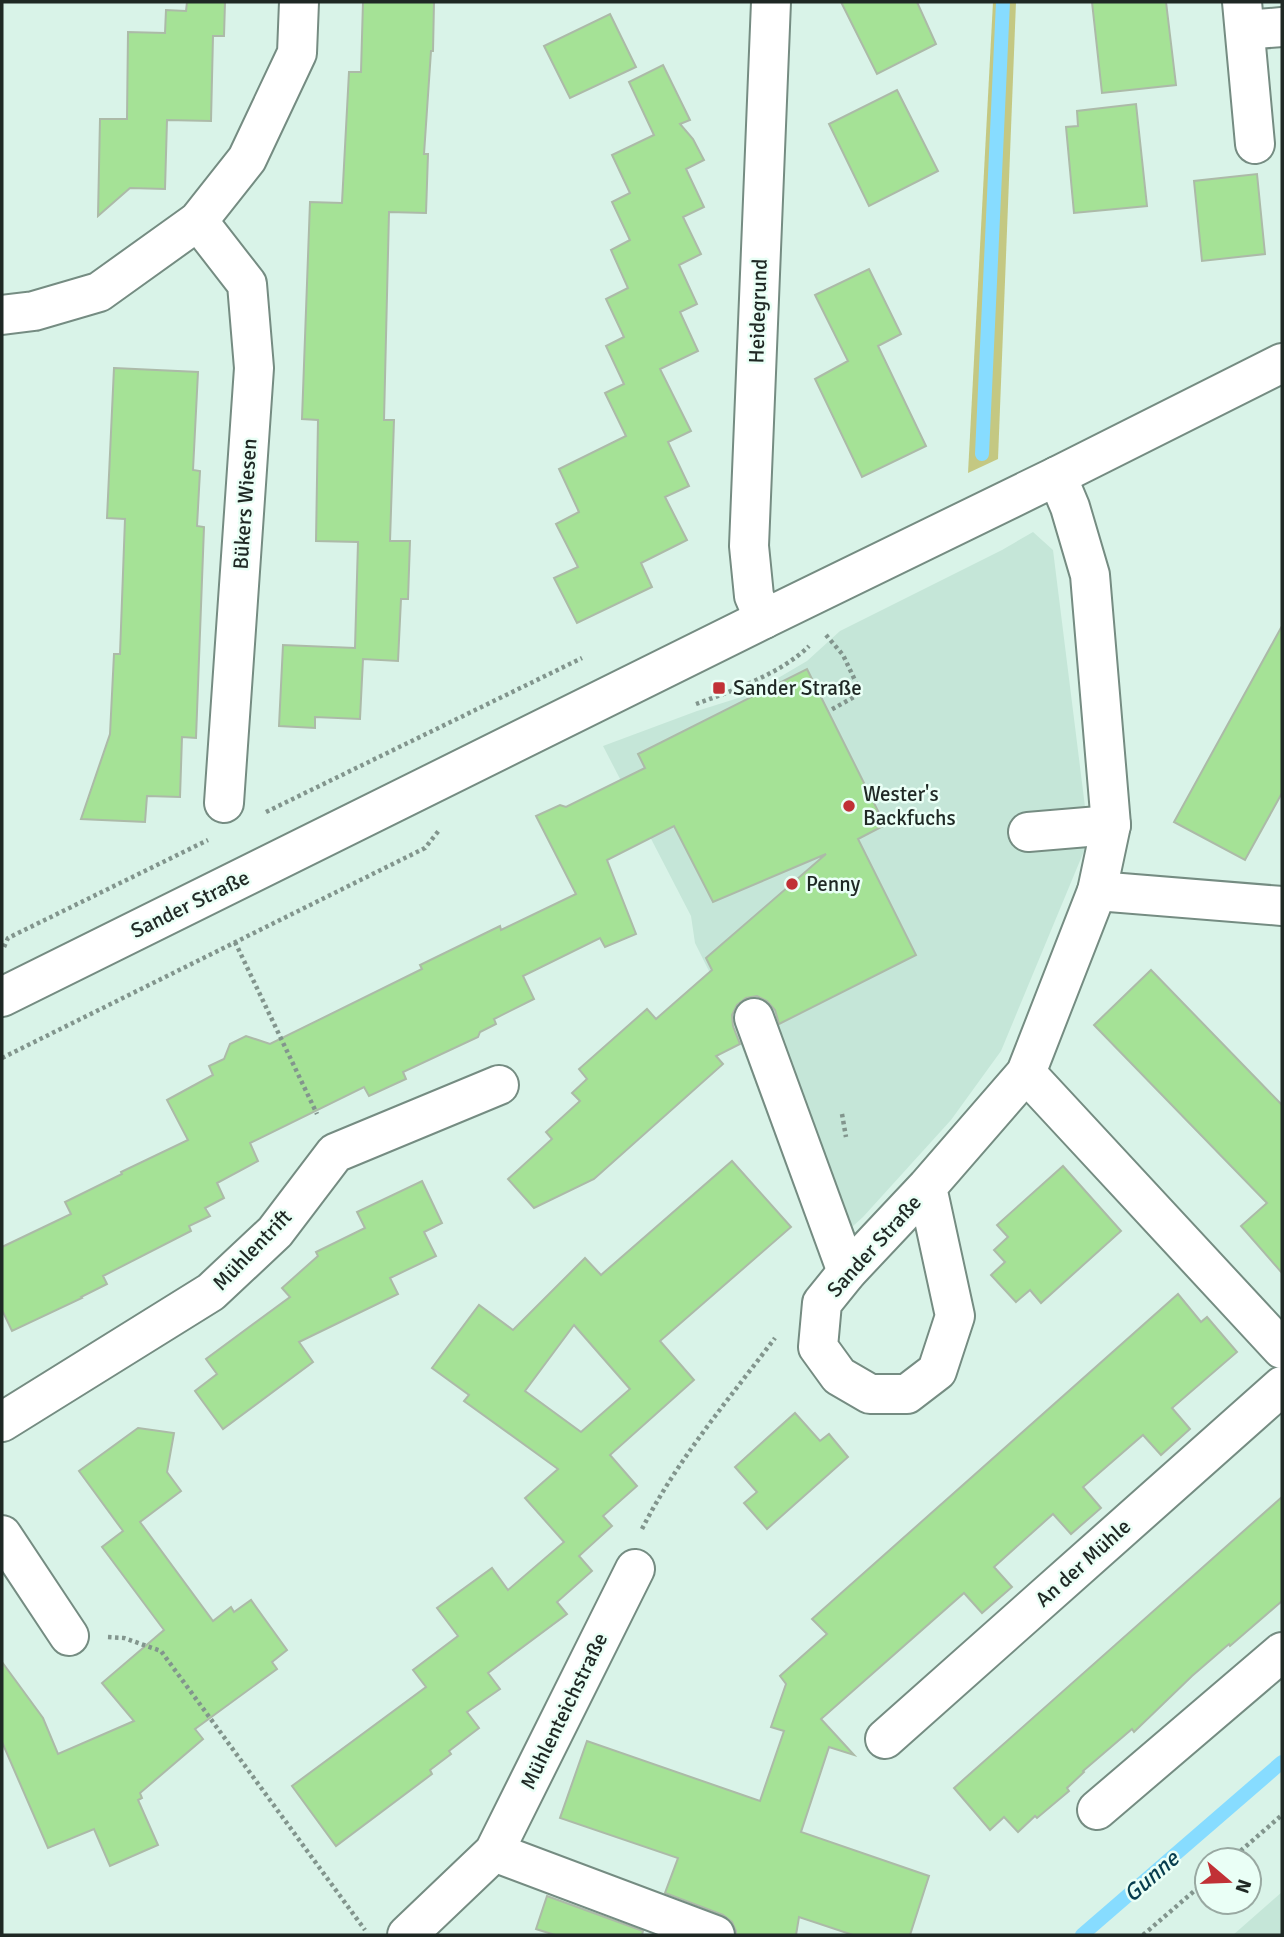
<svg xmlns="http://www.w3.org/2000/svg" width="1284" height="1937" font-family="Signika,sans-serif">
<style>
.built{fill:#c5e6d8}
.green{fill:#c4c882}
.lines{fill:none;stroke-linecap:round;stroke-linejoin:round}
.stream{stroke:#87dcff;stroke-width:14}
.building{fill:#a5e296;stroke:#acbaa8;stroke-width:2;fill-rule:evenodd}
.minor-casing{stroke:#758c82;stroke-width:42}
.path{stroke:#82958d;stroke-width:4.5;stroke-dasharray:3.5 3.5;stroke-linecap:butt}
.minor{stroke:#fff;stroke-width:38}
.poi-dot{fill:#c13136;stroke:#eafff6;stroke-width:2.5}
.labels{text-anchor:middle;stroke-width:5;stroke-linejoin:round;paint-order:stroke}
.street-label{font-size:21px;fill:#1f2824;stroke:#eafff6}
.poi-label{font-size:21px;fill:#1f2824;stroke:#eafff6;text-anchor:start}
.water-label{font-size:23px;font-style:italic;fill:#063c4d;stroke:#eafff6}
</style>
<rect width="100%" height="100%" fill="#d9f3e8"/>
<g class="built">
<polygon points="1033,532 1053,550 1089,839 1001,1051 951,1120 863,1217 820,1256 727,1007 695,943 691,916 603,746 697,711 751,694 807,661 840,631 1002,550"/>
<polygon points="1282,1892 1282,1935 1233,1935"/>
</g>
<polygon class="green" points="993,2 1016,2 998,459 968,473"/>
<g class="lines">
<g class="stream">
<polyline points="982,454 1003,2"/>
<polyline points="1082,1935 1282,1762"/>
</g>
</g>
<g class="building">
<polygon points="187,2 225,2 224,36 213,36 211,121 167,120 165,189 130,188 98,216 100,119 127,119 128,32 165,33 166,10 186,11"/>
<polygon points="363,2 434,2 433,51 431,51 424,154 428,154 426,213 389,212 384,420 394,420 390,541 410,541 408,599 401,599 398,661 363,659 360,719 315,717 315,728 279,726 283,645 355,648 358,542 316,541 318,420 302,419 310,202 342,203 349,72 361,72"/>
<polygon points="841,2 917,2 936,44 877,74"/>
<polygon points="1092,2 1166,2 1176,85 1102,93"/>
<polygon points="610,14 636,67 570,98 544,46"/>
<polygon points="663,65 690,120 680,124 693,139 704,160 686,169 704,207 683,217 701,254 679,265 697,304 680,312 698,351 660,369 691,431 668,442 689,486 665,497 687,540 641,563 652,587 577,623 554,578 578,567 556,524 579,512 559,469 626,436 605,393 624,384 606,346 624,337 606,299 628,288 611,250 630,240 612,202 630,193 612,155 654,135 629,82"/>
<polygon points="897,90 938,171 869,206 829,124"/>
<polygon points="1136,104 1147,206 1074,213 1066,127 1078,126 1077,111"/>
<polygon points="1257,174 1265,254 1202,261 1194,181"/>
<polygon points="869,269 901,334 878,346 926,446 862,477 815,379 848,361 815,295"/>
<polygon points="114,368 198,372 193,470 200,471 197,526 204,527 196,738 182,737 180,797 147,796 145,822 81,819 110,734 114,654 120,654 125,519 107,518"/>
<polygon points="1282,626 1282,793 1245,860 1174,822"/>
<polygon points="807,669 885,825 858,839 916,955 779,1024 775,1010 767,1001 757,996 746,998 737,1005 732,1015 733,1026 740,1044 716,1056 723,1064 594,1179 534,1208 508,1179 552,1139 546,1132 580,1101 572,1093 587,1079 579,1069 647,1009 656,1019 712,970 706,958 826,854 713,902 674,826 607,860 636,934 605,947 600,938 523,976 534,999 494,1019 496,1024 480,1032 478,1037 403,1072 406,1079 369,1096 364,1087 250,1143 258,1161 217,1183 224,1198 205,1208 210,1216 189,1226 191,1231 103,1276 107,1284 81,1297 82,1298 12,1331 2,1310 2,1247 71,1214 65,1202 122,1174 121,1172 188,1140 167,1100 213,1075 209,1066 224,1059 230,1044 246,1036 270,1044 422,969 420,965 500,926 501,930 576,894 536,816 560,805 566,807 645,768 638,754"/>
<polygon points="1151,970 1282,1105 1282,1273 1241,1226 1267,1203 1094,1025"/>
<path d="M732,1161L791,1227L660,1341L694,1380L610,1455L637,1486L603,1516L612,1526L579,1556L592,1571L557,1602L567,1614L488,1673L500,1689L467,1712L479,1728L449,1751L451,1754L430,1770L432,1774L336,1846L292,1786L426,1687L413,1670L458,1636L437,1608L492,1568L508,1590L564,1542L525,1498L558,1469L464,1401L469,1395L432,1368L479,1305L513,1330L585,1258L601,1275ZM574,1325L630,1389L581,1432L525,1391Z"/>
<polygon points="1063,1166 1121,1231 1041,1303 1030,1290 1016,1302 991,1275 1005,1262 994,1250 1008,1237 997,1225"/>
<polygon points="422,1181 442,1223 424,1232 436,1256 390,1278 398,1294 299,1342 313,1362 223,1429 195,1391 217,1374 206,1359 290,1297 282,1288 318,1256 316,1252 365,1228 357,1212"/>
<polygon points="1178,1294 1201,1322 1207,1317 1237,1352 1172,1408 1190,1429 1161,1455 1143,1435 1083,1487 1101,1508 1071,1534 1053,1514 994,1567 1012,1587 982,1613 964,1593 821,1719 854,1755 829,1747 801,1832 929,1876 910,1935 853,1935 799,1917 796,1935 736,1935 736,1931 732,1922 723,1915 665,1893 678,1858 560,1818 587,1741 760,1801 784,1731 771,1727 786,1684 780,1676 827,1634 812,1619"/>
<polygon points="795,1413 820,1441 829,1434 848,1457 767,1529 744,1503 757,1492 735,1467"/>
<polygon points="138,1428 174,1433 167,1472 181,1491 140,1522 213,1621 231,1607 234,1612 251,1600 287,1650 272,1662 277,1669 195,1729 203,1739 140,1793 142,1798 138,1800 158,1845 110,1866 94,1829 48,1848 2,1742 2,1662 43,1718 58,1754 134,1721 102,1683 164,1630 102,1547 123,1531 79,1471"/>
<polygon points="1282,1497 1282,1601 1230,1646 1229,1644 1192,1676 1134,1732 1132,1729 1083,1771 1084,1772 1067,1788 1069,1791 1037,1818 1035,1816 1018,1832 1004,1817 990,1830 954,1788"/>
<polygon points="547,1896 643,1931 642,1935 555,1935 536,1929"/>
</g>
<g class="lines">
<g class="minor-casing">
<g id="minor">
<polyline points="1242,2 1255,144"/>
<polyline points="1245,30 1282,27"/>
<polyline points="198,221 247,284 254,368 224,803"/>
<polyline points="2,315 34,311 99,292 198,221 247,159 297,53 299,2"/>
<polyline points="764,619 754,596 749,546 771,2"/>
<polyline points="1028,832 1111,825"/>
<polyline points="1097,891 1282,906"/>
<polyline points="2,997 764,619 1057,476 1282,363"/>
<polyline points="754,1018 847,1272"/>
<polyline points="1026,1073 1282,1349"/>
<polyline points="927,1187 955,1316 937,1371 907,1394 870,1394 839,1376 818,1347 822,1303 847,1272 927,1187 1026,1073 1097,891 1111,825 1090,575 1070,507 1057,476"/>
<polyline points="2,1422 211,1292 275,1232 335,1153 499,1085"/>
<polyline points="2,1535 69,1636"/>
<polyline points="885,1739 1282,1386"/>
<polyline points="1097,1810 1282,1652"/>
<polyline points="494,1852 715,1935"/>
<polyline points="407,1935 494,1852 635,1569"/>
</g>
</g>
<g class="path">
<polyline points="826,635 843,655 861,693 829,711"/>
<path d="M696,704C732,691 782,673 809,646"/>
<polyline points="266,812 582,658"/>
<polyline points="235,942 317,1114"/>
<polyline points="4,947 8,938 208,840"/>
<polyline points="2,1058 425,848 440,829"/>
<polyline points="842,1114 846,1137"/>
<path d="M642,1529C677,1460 729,1399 775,1338"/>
<polyline points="108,1637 124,1638 161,1651 365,1930"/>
<polyline points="1230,1860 1282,1815"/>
<polyline points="1143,1935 1207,1880"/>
</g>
<use href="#minor" class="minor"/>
</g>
<g class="poi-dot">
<rect x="712" y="681" width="14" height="14" rx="3.5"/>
<circle cx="849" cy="806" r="7"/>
<circle cx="792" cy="884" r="7"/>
</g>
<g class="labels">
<g class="street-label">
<text transform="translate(758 311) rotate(-88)" y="7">Heidegrund</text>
<text transform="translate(245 504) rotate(-86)" y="7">Bükers Wiesen</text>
<text transform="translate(190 904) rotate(-26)" y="7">Sander Straße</text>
<text transform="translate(874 1246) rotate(-48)" y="7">Sander Straße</text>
<text transform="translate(252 1250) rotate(-46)" y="7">Mühlentrift</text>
<text transform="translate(1083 1563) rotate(-42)" y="7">An der Mühle</text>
<text transform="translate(564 1711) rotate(-64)" y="7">Mühlenteichstraße</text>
</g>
<g class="poi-label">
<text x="733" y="695">Sander Straße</text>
<text x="863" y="801">Wester's<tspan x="863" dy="24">Backfuchs</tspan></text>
<text x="806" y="891">Penny</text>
</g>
<g class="water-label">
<text transform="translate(1151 1876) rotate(-41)" y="8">Gunne</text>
</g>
</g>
<rect width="1284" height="1937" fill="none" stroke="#1f2824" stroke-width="7"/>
<g transform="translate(1228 1881) rotate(109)"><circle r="33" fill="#eafff6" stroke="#99a9a2" stroke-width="2"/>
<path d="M0-5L12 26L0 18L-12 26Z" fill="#c13136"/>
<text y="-10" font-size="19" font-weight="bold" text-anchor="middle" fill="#1f2824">N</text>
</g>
</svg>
